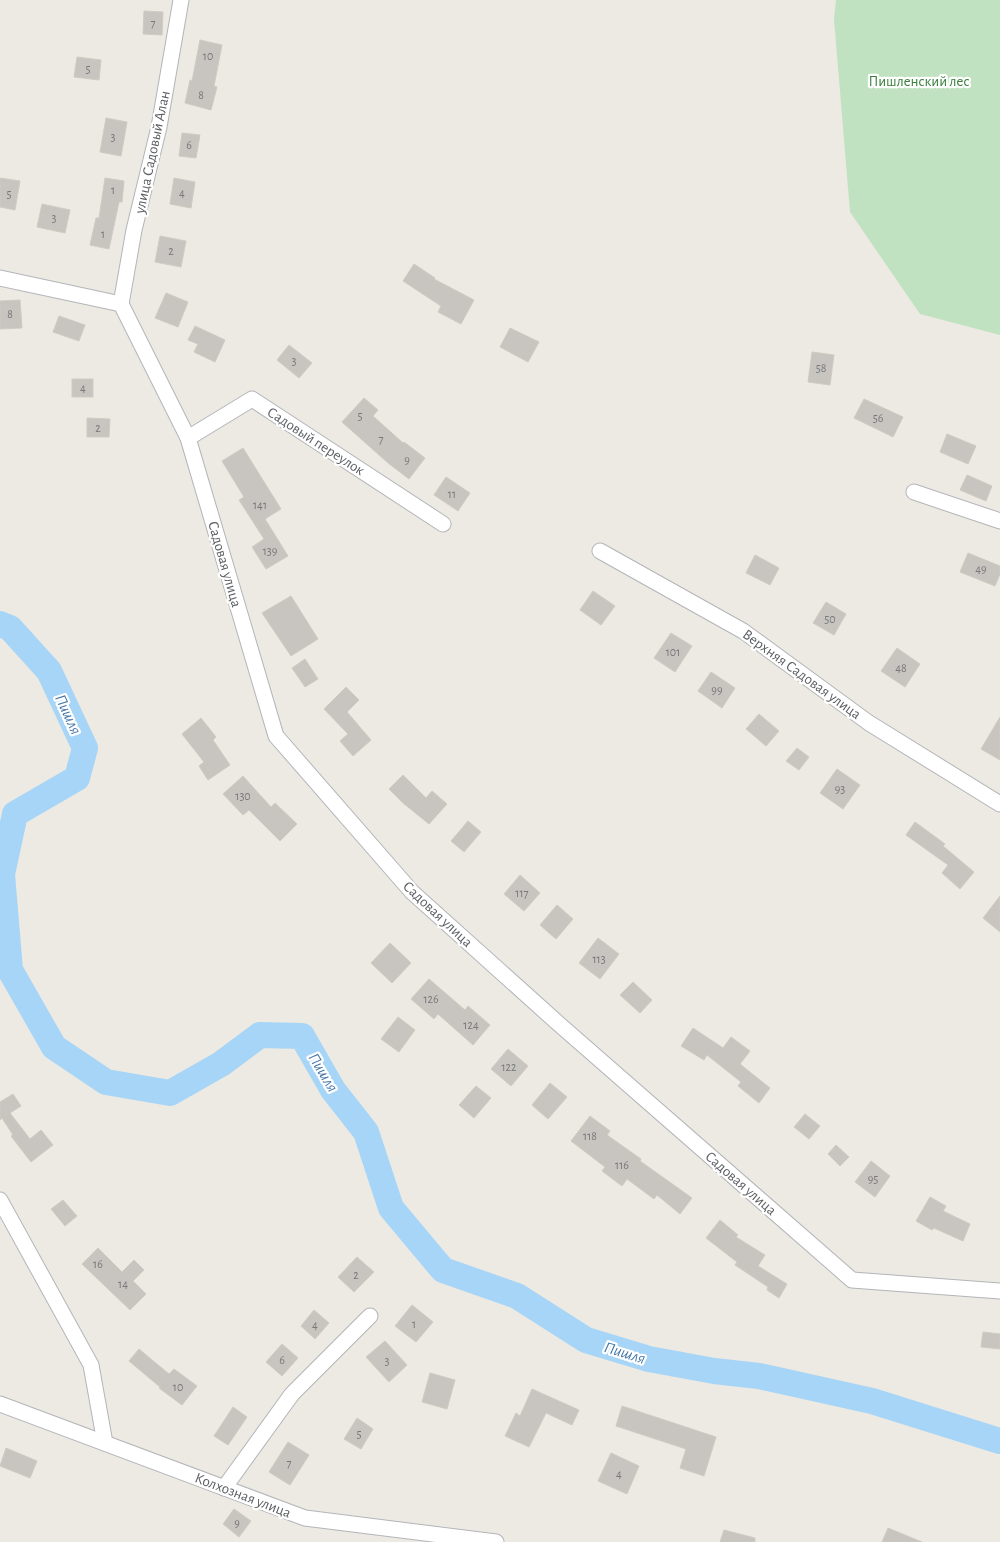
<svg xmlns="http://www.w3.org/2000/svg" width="1000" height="1542" font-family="'Alegreya Sans',sans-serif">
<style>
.green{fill:#c1e2c1}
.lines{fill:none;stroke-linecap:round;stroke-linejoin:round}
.river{stroke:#a7d5f7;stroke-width:26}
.building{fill:#c8c5c0;stroke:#d0cbc1}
.minor-casing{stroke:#b3b5b9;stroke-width:17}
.minor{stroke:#fff;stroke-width:15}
.labels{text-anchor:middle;stroke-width:4.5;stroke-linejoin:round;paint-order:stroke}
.number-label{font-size:12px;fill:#76787a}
.park-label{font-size:15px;fill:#3b803e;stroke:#fff}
.street-label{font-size:15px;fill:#5b5e62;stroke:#fff}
.water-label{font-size:16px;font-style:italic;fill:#4677a7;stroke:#fff}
</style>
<rect width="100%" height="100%" fill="#eceae2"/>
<polygon class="green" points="836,0 1000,0 1000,335 920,314 850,212 834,19"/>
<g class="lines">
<polyline class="river" points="0,624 10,628 49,671 85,748 77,778 15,814 2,874 10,970 54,1047 106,1082 170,1093 221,1064 260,1035 302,1036 333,1090 366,1132 391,1208 443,1270 517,1296 586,1340 649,1359 714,1371 759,1376 872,1401 1000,1441"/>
</g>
<g class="building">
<polygon points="144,11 163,12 162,35 143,34"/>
<polygon points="200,40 222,45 214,86 217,87 211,110 185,103 190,80 192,81"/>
<polygon points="77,57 101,60 99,80 74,77"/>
<polygon points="106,118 127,122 121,156 100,152"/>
<polygon points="182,133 200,135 196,158 179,156"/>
<polygon points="0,178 20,181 15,210 0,207"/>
<polygon points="105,178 124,181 122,202 119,202 109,249 90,245 96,218 99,218"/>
<polygon points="174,178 195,182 191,208 170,204"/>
<polygon points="42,204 70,210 65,233 37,227"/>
<polygon points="160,236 186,241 181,267 155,262"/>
<polygon points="414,264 435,278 434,279 474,300 461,324 438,312 441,306 403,281"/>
<polygon points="166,293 188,302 178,327 155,318"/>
<polygon points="20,300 22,328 0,329 0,301"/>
<polygon points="59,316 85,325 79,341 53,332"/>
<polygon points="195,326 225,340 215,362 194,352 198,344 188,340"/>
<polygon points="510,328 539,342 528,362 500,347"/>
<polygon points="289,345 312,363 299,378 277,360"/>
<polygon points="812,352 834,355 830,385 808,382"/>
<rect x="72" y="379" width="21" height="18"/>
<polygon points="364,398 378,410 373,416 403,443 404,442 425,458 409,479 388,463 342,422"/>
<polygon points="864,399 903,417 893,437 854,418"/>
<polygon points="87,418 110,419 109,437 87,437"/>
<polygon points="947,434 976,446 968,464 940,452"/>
<polygon points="243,448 281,509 265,519 288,556 266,569 252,547 264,539 239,500 244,497 222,461"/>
<polygon points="967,475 992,486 986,501 960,490"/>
<polygon points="446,477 470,493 458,511 434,495"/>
<polygon points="968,553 1000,566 1000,574 995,586 960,572"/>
<polygon points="755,555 779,568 770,585 746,573"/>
<polygon points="593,591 615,606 601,625 580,610"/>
<polygon points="291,596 318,639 291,656 262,613"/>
<polygon points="826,602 846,614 834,635 813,623"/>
<polygon points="671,633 692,646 675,672 654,658"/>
<polygon points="897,648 920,664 905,687 881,671"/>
<polygon points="305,659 318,679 305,687 292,668"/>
<polygon points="711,672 735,688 722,708 698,691"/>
<polygon points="346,687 359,700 347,712 371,740 353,756 340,741 348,734 324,709"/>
<polygon points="759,714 779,731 766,746 746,729"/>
<polygon points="1000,717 1000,760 981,749"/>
<polygon points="201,718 216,737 213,740 230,765 208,780 199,766 204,762 182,734"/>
<polygon points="797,748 809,757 799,770 786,761"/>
<polygon points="837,769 860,785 843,809 820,793"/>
<polygon points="403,775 426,798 432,791 447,804 429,824 403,803 389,789"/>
<polygon points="243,776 271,807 275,803 297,824 280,841 249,810 243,815 223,794"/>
<polygon points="468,821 481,832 464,852 451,841"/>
<polygon points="915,822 945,844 943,846 974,872 960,889 942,873 948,865 906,835"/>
<polygon points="520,875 540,893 524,911 504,894"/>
<polygon points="1000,896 1000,932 983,918"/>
<polygon points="557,905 573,919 556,939 540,925"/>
<polygon points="598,938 619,954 600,979 579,963"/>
<polygon points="390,943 411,963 392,983 371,963"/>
<polygon points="429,979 465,1010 468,1006 490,1025 473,1045 438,1014 434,1019 411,999"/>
<polygon points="633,982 652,1000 640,1013 620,995"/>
<polygon points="398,1017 415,1030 399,1052 381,1039"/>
<polygon points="693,1028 723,1048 731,1037 750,1051 740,1064 770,1088 759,1103 738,1086 741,1082 707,1055 704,1060 681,1046"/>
<polygon points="508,1049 528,1066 511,1086 491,1069"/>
<polygon points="550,1083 567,1097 548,1119 532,1105"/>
<polygon points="476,1086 491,1098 474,1118 459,1105"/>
<polygon points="13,1094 21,1106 10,1113 30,1139 41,1130 53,1145 31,1162 11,1136 13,1135 2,1118 0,1120 0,1102"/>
<polygon points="805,1114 820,1126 809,1139 794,1127"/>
<polygon points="590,1116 610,1131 607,1135 641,1159 640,1161 692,1198 680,1214 657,1195 654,1199 627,1179 622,1186 602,1171 605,1167 571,1141"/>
<polygon points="836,1145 849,1157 840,1166 828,1154"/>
<polygon points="871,1161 890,1176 875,1197 855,1182"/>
<polygon points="930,1197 946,1206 943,1211 970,1224 963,1241 934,1228 932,1230 916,1221"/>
<polygon points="63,1200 77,1216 65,1226 51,1209"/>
<polygon points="720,1220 738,1235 736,1237 765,1255 758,1266 787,1284 779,1298 767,1290 768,1287 735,1265 737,1262 706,1238"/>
<polygon points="98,1248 122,1272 134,1260 144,1270 133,1281 146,1294 130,1310 82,1264"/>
<polygon points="357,1257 374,1272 354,1292 338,1277"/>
<polygon points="412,1305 433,1322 416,1342 395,1326"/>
<polygon points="314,1310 329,1323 315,1339 301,1326"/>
<polygon points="983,1332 1000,1334 1000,1349 981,1347"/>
<polygon points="385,1341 407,1365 389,1382 366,1357"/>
<polygon points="282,1344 298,1358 282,1376 266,1362"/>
<polygon points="139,1349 169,1374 174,1369 197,1386 182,1405 159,1388 160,1387 129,1361"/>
<polygon points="430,1373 455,1380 447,1409 422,1402"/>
<polygon points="532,1389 579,1410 572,1425 546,1413 529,1447 505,1436 516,1413 520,1416"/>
<polygon points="622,1406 716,1437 704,1476 680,1468 686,1449 616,1426"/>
<polygon points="233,1407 247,1417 228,1445 214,1436"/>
<polygon points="357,1418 373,1429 361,1449 344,1439"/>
<polygon points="288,1442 309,1455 290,1485 269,1472"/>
<polygon points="6,1448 37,1461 30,1478 0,1466"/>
<polygon points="611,1453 639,1466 627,1494 598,1481"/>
<polygon points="234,1509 251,1521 239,1537 223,1524"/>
<polygon points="888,1528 922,1542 882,1542"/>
<polygon points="724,1530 755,1538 755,1542 720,1542"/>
</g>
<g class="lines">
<g class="minor-casing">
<g id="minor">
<polyline points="0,278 121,304"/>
<polyline points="121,304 188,438 276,736 412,892 560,1025 852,1280 1000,1291"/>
<polyline points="121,304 134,230 159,127 181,0"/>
<polyline points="188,438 252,399 443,524"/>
<polyline points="914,492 1000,521"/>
<polyline points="600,551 743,631 869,723 1000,804"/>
<polyline points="0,1200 91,1365 105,1443"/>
<polyline points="0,1404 305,1518 496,1542"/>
<polyline points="224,1488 292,1394 370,1316"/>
</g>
</g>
<use href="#minor" class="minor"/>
</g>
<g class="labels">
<g class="number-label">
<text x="153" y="27">7</text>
<text x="208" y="60">10</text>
<text x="88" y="73">5</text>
<text x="201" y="99">8</text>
<text x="113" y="141">3</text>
<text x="189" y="149">6</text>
<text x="113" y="194">1</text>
<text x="182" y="197">4</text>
<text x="9" y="198">5</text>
<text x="54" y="222">3</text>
<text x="103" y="238">1</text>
<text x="171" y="255">2</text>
<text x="10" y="318">8</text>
<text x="294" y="365">3</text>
<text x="821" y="372">58</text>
<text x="83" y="392">4</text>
<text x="360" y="420">5</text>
<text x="878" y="422">56</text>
<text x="98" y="432">2</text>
<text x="381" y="443">7</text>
<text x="407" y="464">9</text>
<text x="452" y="498">11</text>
<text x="260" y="509">141</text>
<text x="270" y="555">139</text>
<text x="981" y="573">49</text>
<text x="830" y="623">50</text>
<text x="673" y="656">101</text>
<text x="901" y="672">48</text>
<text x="717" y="694">99</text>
<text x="840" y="793">93</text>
<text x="243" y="800">130</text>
<text x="522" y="897">117</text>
<text x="599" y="963">113</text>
<text x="431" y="1003">126</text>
<text x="471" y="1029">124</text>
<text x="509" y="1071">122</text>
<text x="590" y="1140">118</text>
<text x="622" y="1169">116</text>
<text x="873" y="1183">95</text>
<text x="98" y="1268">16</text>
<text x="356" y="1279">2</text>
<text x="123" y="1288">14</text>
<text x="414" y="1328">1</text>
<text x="315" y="1329">4</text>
<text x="282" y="1364">6</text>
<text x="387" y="1365">3</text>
<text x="178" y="1391">10</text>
<text x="359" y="1438">5</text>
<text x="289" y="1467">7</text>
<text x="619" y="1478">4</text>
<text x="237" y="1527">9</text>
</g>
<g class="park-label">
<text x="919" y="86">Пишленский лес</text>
</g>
<g class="street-label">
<text transform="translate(152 152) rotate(-78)" y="5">улица Садовый Алан</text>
<text transform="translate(316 441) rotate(33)" y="5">Садовый переулок</text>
<text transform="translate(225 564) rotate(74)" y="5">Садовая улица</text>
<text transform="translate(802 674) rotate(36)" y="5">Верхняя Садовая улица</text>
<text transform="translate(438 914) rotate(43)" y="5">Садовая улица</text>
<text transform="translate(741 1183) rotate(41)" y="5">Садовая улица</text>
<text transform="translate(243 1495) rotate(21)" y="5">Колхозная улица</text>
</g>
<g class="water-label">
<text transform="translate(69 714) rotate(65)" y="6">Пишля</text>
<text transform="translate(324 1072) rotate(59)" y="6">Пишля</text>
<text transform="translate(625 1352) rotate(17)" y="6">Пишля</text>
</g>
</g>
</svg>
